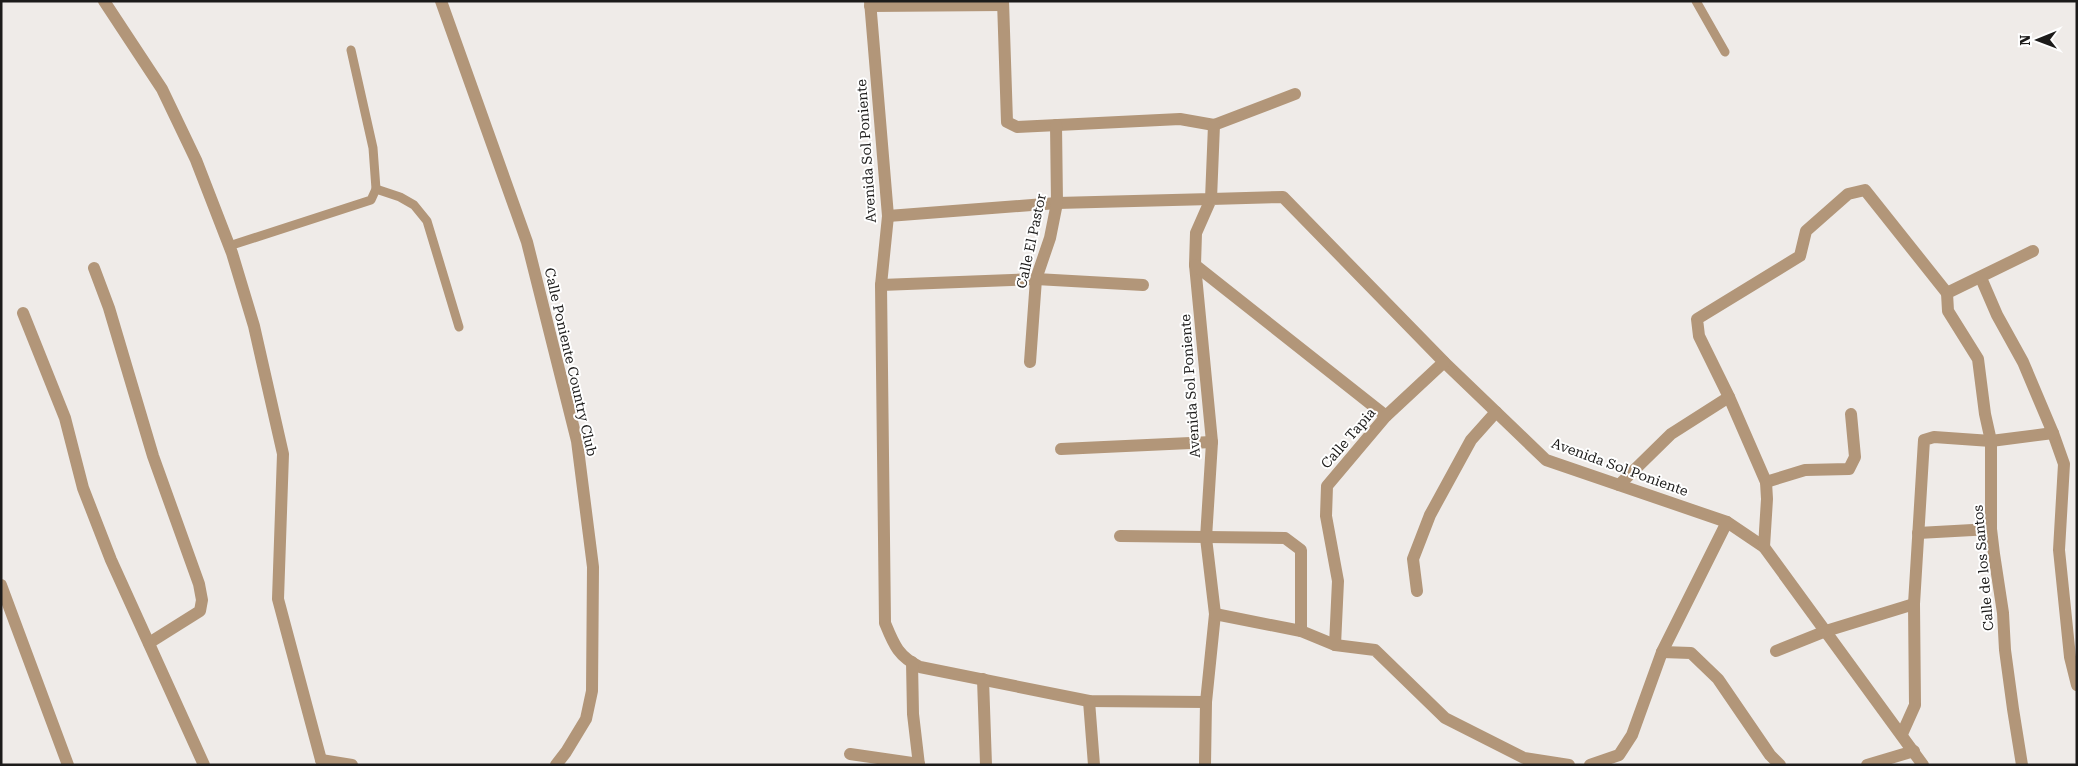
<svg xmlns="http://www.w3.org/2000/svg" width="2078" height="766" font-family="'Roboto Serif',serif">
<style>
.lines{fill:none;stroke-linecap:round;stroke-linejoin:round}
.service{stroke:#b29679;stroke-width:9}
.minor{stroke:#b29679;stroke-width:12}
.labels{text-anchor:middle;stroke-width:4;stroke-linejoin:round;paint-order:stroke}
.street-label{font-size:14px;fill:#1c1b1a;stroke:#fff}
</style>
<rect width="100%" height="100%" fill="#efebe8"/>
<g class="lines">
<g class="service">
<polyline points="1696,1 1725,52"/>
<polyline points="376,189 400,197 414,205 427,221 459,327"/>
<polyline points="229,246 371,200 376,189 373,148 351,50"/>
</g>
<g class="minor">
<polyline points="104,1 162,89 196,160 232,253 254,326 283,454 278,599 321,760"/>
<polyline points="441,1 527,242 577,441 593,567 592,691 586,719 566,752 556,765"/>
<path d="M870,1L888,216L881,285L885,623C894,645 898,656 920,667L1089,701L1206,702L1215,614L1206,538L1212,442L1195,265L1196,233L1211,199L1283,197L1444,362L1546,460L1727,522L1764,547L1923,765"/>
<polyline points="1003,1 1007,122 1017,127 1180,119 1214,125 1295,94"/>
<polyline points="870,6 1003,5"/>
<polyline points="888,216 1057,203 1211,199 1214,125"/>
<polyline points="1195,265 1386,416"/>
<polyline points="94,268 109,308 153,456 199,584 202,600 200,611 149,643"/>
<polyline points="1981,278 1997,315 2023,362 2053,433 2064,464 2059,550 2070,657 2077,685"/>
<polyline points="881,285 1036,279 1143,285"/>
<polyline points="23,313 65,418 83,488 111,560 204,765"/>
<polyline points="1030,362 1036,279 1050,238 1057,203 1056,125"/>
<polyline points="1061,449 1212,442"/>
<polyline points="1766,482 1805,470 1849,469 1855,457 1851,414"/>
<polyline points="1619,485 1671,434 1729,397"/>
<polyline points="1918,533 1991,529"/>
<polyline points="1120,536 1285,538 1301,550 1301,631"/>
<polyline points="1764,547 1767,499 1766,482 1729,397 1699,336 1697,319 1800,256 1806,231 1848,194 1865,190 1947,293"/>
<polyline points="1,585 68,765"/>
<polyline points="1417,591 1413,559 1430,515 1471,440 1496,412"/>
<polyline points="1215,614 1301,631 1335,645 1375,650 1445,718 1524,758 1569,765"/>
<polyline points="1335,645 1338,581 1326,516 1327,486 1386,416 1444,362"/>
<polyline points="1776,651 1826,631 1914,604"/>
<polyline points="1662,652 1691,653 1718,679 1770,755 1780,765"/>
<polyline points="912,662 913,714 919,765"/>
<polyline points="983,679 986,765"/>
<polyline points="1089,701 1094,765"/>
<polyline points="1902,734 1915,705 1914,604 1924,440 1934,437 1991,441 2053,433"/>
<polyline points="850,754 919,764"/>
<polyline points="321,760 352,765"/>
<polyline points="1205,765 1206,702"/>
<polyline points="1590,765 1619,755 1632,735 1662,652 1727,522"/>
<polyline points="1867,765 1914,751"/>
<polyline points="2022,765 2013,709 2005,650 2003,613 1994,554 1991,529 1991,441 1985,414 1978,359 1948,311 1947,293 2033,251"/>
</g>
</g>
<g class="labels">
<g class="street-label">
<text transform="translate(866 151) rotate(-94)" y="5">Avenida Sol Poniente</text>
<text transform="translate(1031 241) rotate(-78)" y="5">Calle El Pastor</text>
<text transform="translate(571 362) rotate(77)" y="5">Calle Poniente Country Club</text>
<text transform="translate(1190 386) rotate(-94)" y="5">Avenida Sol Poniente</text>
<text transform="translate(1348 438) rotate(-49)" y="5">Calle Tapia</text>
<text transform="translate(1620 467) rotate(20)" y="5">Avenida Sol Poniente</text>
<text transform="translate(1983 568) rotate(-95)" y="5">Calle de los Santos</text>
</g>
</g>
<rect width="2078" height="766" fill="none" stroke="#1c1b1a" stroke-width="5"/>
<g transform="translate(2038 40) rotate(269)" stroke="#ffffff" stroke-width="4" paint-order="stroke">
<path d="M0-4L9 19L0 12L-9 19Z" fill="#1c1b1a"/>
<text y="-8" font-size="14" font-weight="bold" text-anchor="middle" fill="#1c1b1a">N</text>
</g>
</svg>
